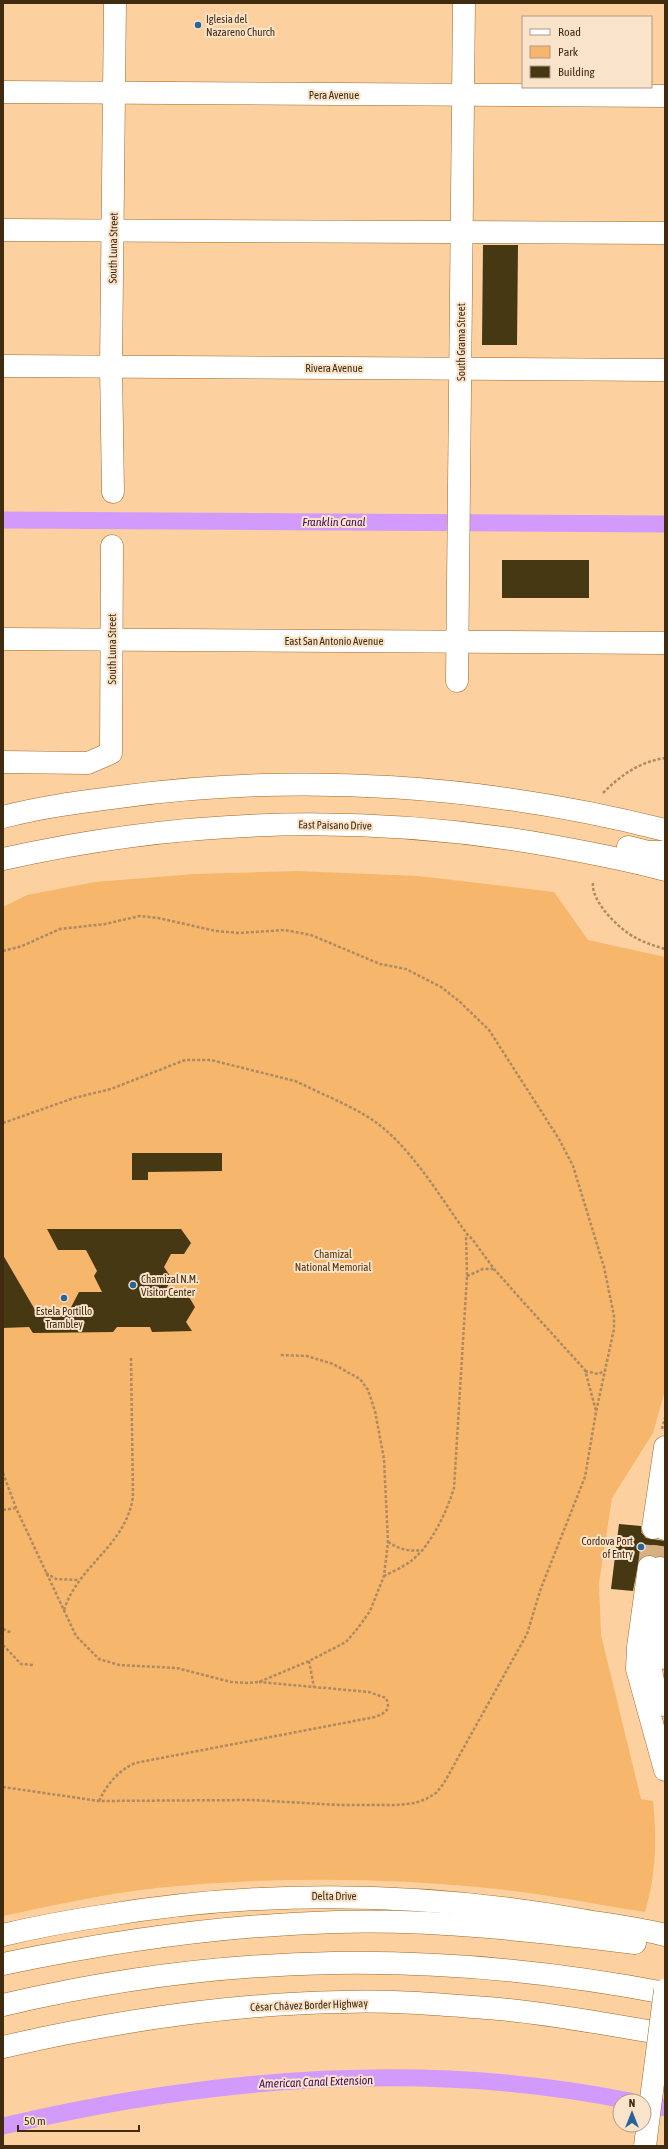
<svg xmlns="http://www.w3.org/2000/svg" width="668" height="2149" font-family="'Asap Condensed',sans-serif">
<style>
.green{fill:#f6b66b}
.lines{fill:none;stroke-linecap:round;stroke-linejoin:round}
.canal{stroke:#d29bfb;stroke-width:17}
.building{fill:#453812}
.minor-tunnel{stroke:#d7b082;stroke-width:22;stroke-dasharray:22 11;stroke-linecap:butt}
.highway-tunnel{stroke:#d7b082;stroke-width:22;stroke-dasharray:22 11;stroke-linecap:butt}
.minor-casing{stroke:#9c6928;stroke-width:23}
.major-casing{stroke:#9c6928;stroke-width:23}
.highway-casing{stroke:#9c6928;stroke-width:23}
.path{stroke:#ad8a62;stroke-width:2.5;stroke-dasharray:3 2;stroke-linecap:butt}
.minor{stroke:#fff;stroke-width:22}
.major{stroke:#fff;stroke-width:22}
.highway{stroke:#fff;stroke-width:22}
.minor-bridge-casing{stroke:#9c6928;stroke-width:23;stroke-linecap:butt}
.minor-bridge{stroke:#fff;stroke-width:22}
.poi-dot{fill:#28639b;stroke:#f9e3ca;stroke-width:1.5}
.labels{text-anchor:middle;stroke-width:4;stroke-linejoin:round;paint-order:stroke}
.poi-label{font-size:11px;fill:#402b10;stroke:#f9e3ca;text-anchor:start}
.street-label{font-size:11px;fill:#402b10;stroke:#f9e3ca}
.park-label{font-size:11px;fill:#53340b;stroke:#f9e3ca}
.water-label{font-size:12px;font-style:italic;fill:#41085f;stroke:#f9e3ca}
</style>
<rect width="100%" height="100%" fill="#fdd19f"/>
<path class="green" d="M296,871L418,876L554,892L588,940L665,957V1390L653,1433L612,1498L599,1583L601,1635L641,1799L653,1801C657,1839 656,1876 645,1912C592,1904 540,1893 487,1888C377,1877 266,1877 156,1888C105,1894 54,1905 3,1916V907L27,895L95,882L195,874Z"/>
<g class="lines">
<g class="canal">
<polyline points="3,520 665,524"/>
<polyline points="644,2104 665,2108"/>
<path d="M3,2126C208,2078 423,2059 630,2101"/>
</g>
</g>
<g class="building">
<polygon points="483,245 518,245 517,345 482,345"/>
<rect x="502" y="560" width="87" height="38"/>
<polygon points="132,1153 222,1153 222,1171 148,1172 148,1180 132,1180"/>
<polygon points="47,1229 181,1229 191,1243 184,1254 171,1254 164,1267 172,1279 164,1292 186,1292 195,1307 186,1322 192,1331 152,1332 150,1327 117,1327 113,1332 33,1333 29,1327 3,1328 3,1255 38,1315 67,1315 79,1292 102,1292 94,1276 97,1271 86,1250 58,1250"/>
<polygon points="619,1524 641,1526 642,1533 646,1538 665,1541 665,1557 650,1555 644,1556 639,1560 633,1591 611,1589"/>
</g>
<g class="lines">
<polyline class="minor-tunnel" points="649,1567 653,1528"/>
<polyline class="highway-tunnel" points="660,1568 665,1529"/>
<g class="minor-casing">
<g id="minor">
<polyline points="3,92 665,96"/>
<polyline points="3,230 665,233"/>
<polyline points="3,366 665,370"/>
<polyline points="113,492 111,366 115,3"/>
<polyline points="3,639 665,643"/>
<polyline points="457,681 464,3"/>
<polyline points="3,762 88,763 111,753 112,546"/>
<polyline points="653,1528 665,1447"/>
<polyline points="649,1567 638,1647 637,1669 665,1770"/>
</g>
</g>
<g class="major-casing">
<g id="major">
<path d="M3,817C41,807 80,802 119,797C301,772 487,785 665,830"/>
<polyline points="628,847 648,852 665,852"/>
<path d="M3,859C185,818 369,813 553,846C591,853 629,860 665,870"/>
<path d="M3,1935C36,1927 69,1921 102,1916C264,1889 421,1891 582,1920C610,1925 638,1928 665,1935"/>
<path d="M3,1964C113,1941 223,1925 336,1922C436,1919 536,1931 635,1943"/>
</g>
</g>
<g class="highway-casing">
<g id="highway">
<polyline points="665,1529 665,1528"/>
<polyline points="660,1568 649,1658 653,1681 665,1705"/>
<polyline points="665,1632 665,1658"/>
<path d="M3,2005C227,1952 439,1950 665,1993"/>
<path d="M3,2047C115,2021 227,2004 342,2002C394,2000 447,2005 499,2009C555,2014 610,2025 665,2034"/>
</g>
</g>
<g class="path">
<path d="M603,793C621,775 639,762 665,758"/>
<path d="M593,883C591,902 620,930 636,938C645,943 655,946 665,949"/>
<polyline points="3,951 22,946 60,929 105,924 140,916 158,918 216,931 239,933 285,930 311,935 380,964 406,969 441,987 459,1001 489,1030 559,1139 573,1166 604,1267 614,1316 614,1329 596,1412 585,1477 541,1588 527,1634 444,1783 436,1793 426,1799 415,1803 397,1805 339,1805 252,1800 99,1801 3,1787"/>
<path d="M3,1123L74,1098L111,1089L185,1060H211L295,1081L306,1086C328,1097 354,1107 374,1121C412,1148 440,1197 467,1234L473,1240L494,1269L517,1295L585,1370L596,1411"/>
<polyline points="467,1276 483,1269 494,1269"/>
<polyline points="585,1371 598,1374 606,1370"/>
<polyline points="662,1429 665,1418"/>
<polyline points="3,1473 16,1508 76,1636 99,1659 119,1665 177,1668 231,1682 248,1683 259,1682 309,1661 346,1642 358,1628 370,1611 384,1576 388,1542 384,1459 375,1411 368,1390 360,1379 333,1364 307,1356 280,1355"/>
<polyline points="3,1510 16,1508"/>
<path d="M388,1542C399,1549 409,1552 421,1550"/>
<polyline points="46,1573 56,1579 78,1580"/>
<path d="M384,1576C392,1572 403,1567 411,1561C431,1546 447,1511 454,1488L467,1276L466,1235"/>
<path d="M64,1610C79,1564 125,1547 133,1497L131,1357"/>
<polyline points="3,1629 12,1633"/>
<polyline points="3,1645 21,1664 33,1665"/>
<polyline points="309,1661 314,1687"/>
<path d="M99,1801C107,1784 118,1771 135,1763L375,1717C386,1713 391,1709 386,1698L369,1692L259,1682"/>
</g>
<use href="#minor" class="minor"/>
<use href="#major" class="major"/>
<use href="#highway" class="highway"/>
<g class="minor-bridge-casing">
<polyline id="minor-bridge" points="645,2146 665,1990"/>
</g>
<use href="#minor-bridge" class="minor-bridge"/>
</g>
<g class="poi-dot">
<circle cx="198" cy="25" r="4"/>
<circle cx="133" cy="1285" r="4"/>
<circle cx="64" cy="1298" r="4"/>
<circle cx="641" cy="1547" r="4"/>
</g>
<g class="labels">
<g class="poi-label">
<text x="206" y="23">Iglesia del<tspan x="206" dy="13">Nazareno Church</tspan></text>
<text x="141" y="1283">Chamizal N.M.<tspan x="141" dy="13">Visitor Center</tspan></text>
<text x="64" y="1315" text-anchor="middle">Estela Portillo<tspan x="64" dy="13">Trambley</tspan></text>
<text x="633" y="1545" text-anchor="end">Cordova Port<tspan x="633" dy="13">of Entry</tspan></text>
</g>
<g class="street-label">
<text x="334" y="99">Pera Avenue</text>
<text transform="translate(113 248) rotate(-89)" y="4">South Luna Street</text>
<text transform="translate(461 342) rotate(-90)" y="4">South Grama Street</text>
<text x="334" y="372">Rivera Avenue</text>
<text x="334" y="645">East San Antonio Avenue</text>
<text transform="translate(112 649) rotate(-90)" y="4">South Luna Street</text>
<text transform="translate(335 825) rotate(1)" y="4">East Paisano Drive</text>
<text x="334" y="1900">Delta Drive</text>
<text transform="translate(309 2005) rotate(-2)" y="4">César Chávez Border Highway</text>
</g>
<g class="park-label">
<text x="333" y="1258">Chamizal<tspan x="333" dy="13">National Memorial</tspan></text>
</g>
<g class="water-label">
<text x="334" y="526">Franklin Canal</text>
<text transform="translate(316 2082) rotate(-2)" y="4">American Canal Extension</text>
</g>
</g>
<rect width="668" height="2149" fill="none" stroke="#402b10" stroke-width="8"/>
<rect x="522" y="16" width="130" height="72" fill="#f9e3ca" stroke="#af9980"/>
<rect x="530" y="29" width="20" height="6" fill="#ffffff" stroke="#af9980"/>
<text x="558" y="36" font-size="12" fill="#402b10">Road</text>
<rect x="530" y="46" width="20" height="12" fill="#f6b66b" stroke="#af9980"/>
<text x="558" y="56" font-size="12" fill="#402b10">Park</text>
<rect x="530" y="66" width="20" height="12" fill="#453812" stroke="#af9980"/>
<text x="558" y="76" font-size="12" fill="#402b10">Building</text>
<g transform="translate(632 2113)"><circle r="19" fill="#f9e3ca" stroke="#af9980"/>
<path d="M0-3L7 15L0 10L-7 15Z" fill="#28639b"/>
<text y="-6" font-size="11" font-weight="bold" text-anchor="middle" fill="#402b10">N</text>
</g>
<path d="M18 2125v6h121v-6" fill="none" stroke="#402b10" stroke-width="2"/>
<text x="24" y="2125" font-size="12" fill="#402b10" stroke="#f9e3ca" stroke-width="3" paint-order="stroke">50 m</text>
</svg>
